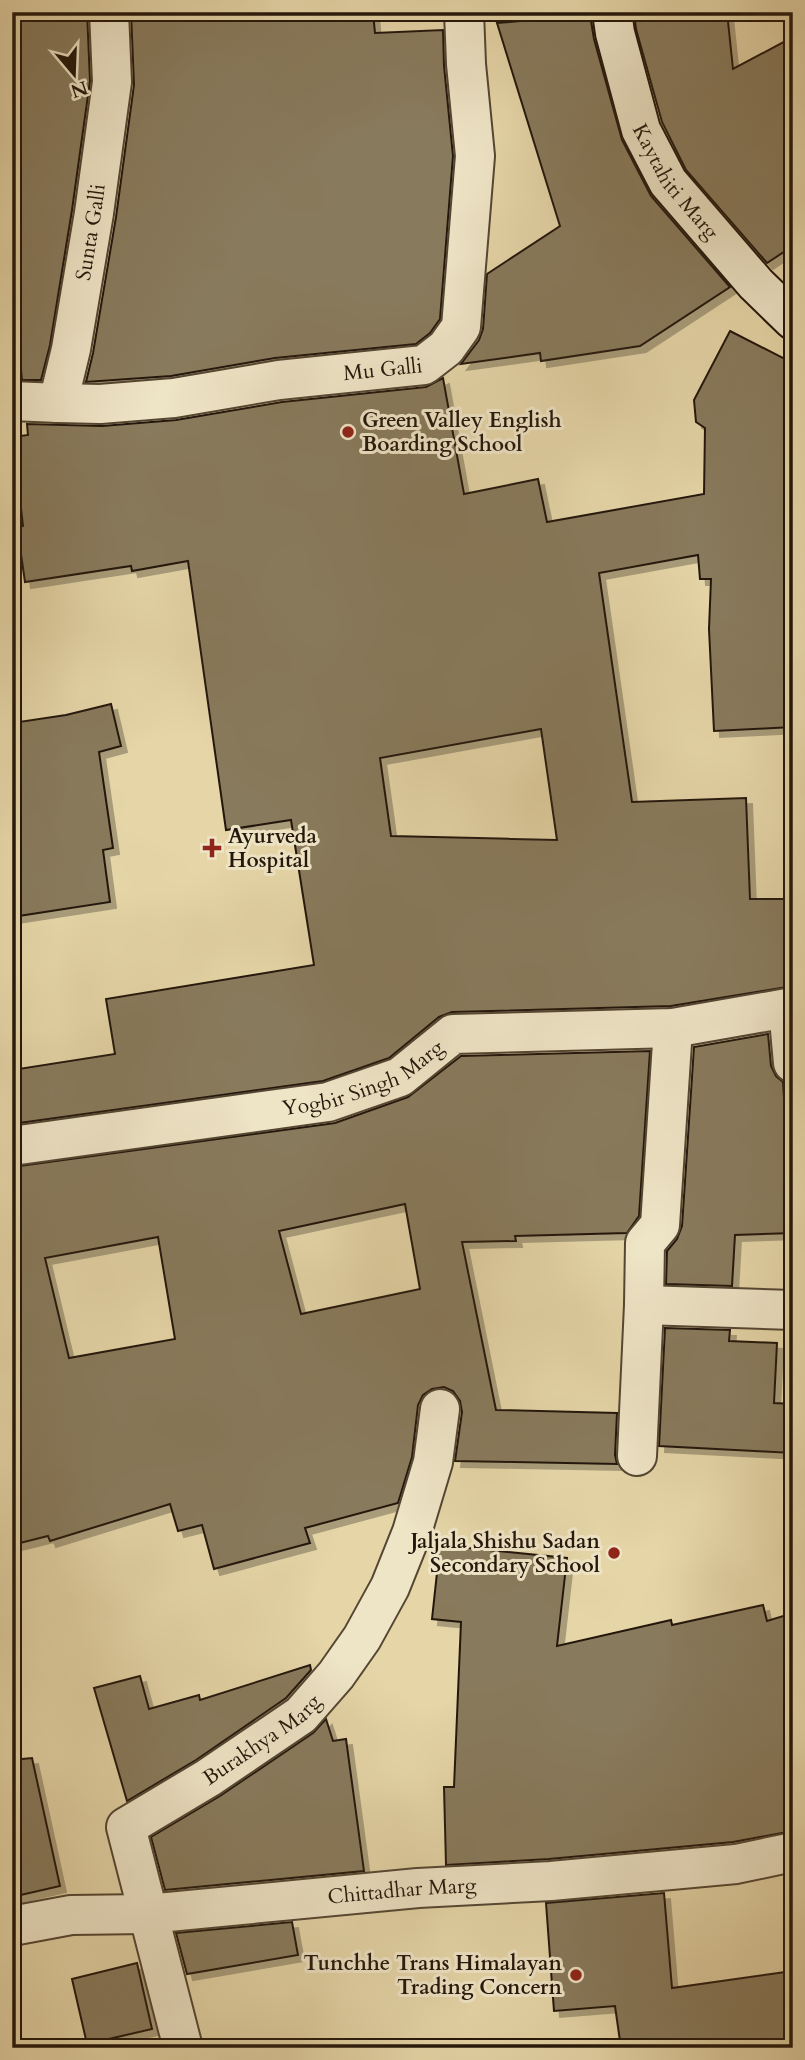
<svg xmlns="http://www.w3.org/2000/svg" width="805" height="2060" font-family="Cardo,serif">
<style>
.building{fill:#887a5c;stroke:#24170b;stroke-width:2;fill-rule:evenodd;filter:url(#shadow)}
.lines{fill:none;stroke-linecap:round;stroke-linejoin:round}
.street-casing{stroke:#544632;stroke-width:42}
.secondary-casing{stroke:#24170b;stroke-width:42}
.street{stroke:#eee4c6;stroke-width:38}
.secondary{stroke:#eee4c6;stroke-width:38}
.poi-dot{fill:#8f2418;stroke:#eee4c6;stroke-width:2.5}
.labels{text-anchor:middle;stroke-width:6;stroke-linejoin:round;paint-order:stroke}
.street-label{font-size:21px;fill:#24170b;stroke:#eee4c6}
.poi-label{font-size:21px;font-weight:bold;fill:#24170b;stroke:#eee4c6;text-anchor:start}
</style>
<defs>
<filter id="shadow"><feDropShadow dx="6" dy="6" stdDeviation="0" flood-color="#0004"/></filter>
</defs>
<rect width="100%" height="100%" fill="#e5d5a7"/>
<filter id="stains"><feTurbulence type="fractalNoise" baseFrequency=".00286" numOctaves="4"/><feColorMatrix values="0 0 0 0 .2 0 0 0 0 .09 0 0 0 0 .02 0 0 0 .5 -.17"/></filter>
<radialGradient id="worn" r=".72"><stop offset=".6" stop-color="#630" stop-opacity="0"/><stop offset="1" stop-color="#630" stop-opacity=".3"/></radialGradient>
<g class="building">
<polygon points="16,12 87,12 90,81 72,210 50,345 41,380 22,380 19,350 12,351 12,57 19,57"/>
<polygon points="131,12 373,12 375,33 443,30 444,66 453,156 440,319 430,333 416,344 275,358 171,376 86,382 93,353 116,217 134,85"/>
<polygon points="634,12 727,12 733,69 793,37 793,246 767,263 686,170 662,122 636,29"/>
<polygon points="590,15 594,39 622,140 651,196 730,287 640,346 541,361 540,353 461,364 479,340 483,329 487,274 560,226 497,23"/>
<path d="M730,331L793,363V417L786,435V504H792L791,591H793V727L714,731L709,629L711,579H700L698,555L599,573L632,802L746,798L750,899H793V986L671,1006L452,1012L439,1017L389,1058L323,1081L12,1124V1070L115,1054L106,999L314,965L291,820L226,830L188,561L132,571L131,566L25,582L17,527L23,526L13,437L28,435L27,424L102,426L176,420L282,402L426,387L443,378L464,494L538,479L547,522L704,494L705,428L696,422L694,400ZM541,729L557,840L391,836L380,758Z"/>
<polygon points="111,704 121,746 99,752 113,848 103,850 110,902 12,917 12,723 66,715"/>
<polygon points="768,1034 771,1066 776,1076 783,1082 786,1130 793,1129 793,1233 735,1235 732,1286 666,1284 667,1251 677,1239 682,1226 694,1047"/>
<path d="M650,1051L639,1216L627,1233L515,1236L516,1241L462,1242L496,1410L617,1413L615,1455L617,1464L455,1461L462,1412L460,1401L453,1391L444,1387L432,1389L423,1395L418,1405L412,1457L398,1503L305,1528L310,1543L214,1569L202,1525L178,1531L170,1504L50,1541L48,1536L12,1545V1167L335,1123L408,1097L461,1056ZM405,1204L420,1289L301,1314L279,1231ZM158,1237L175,1339L69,1358L45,1258Z"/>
<polygon points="665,1328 730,1330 729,1341 777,1343 774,1403 793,1404 793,1453 659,1446"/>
<polygon points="440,1545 567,1558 557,1646 671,1620 672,1625 763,1605 767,1621 793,1613 793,1831 733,1842 549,1859 446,1865 444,1787 454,1787 461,1622 432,1619"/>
<polygon points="310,1665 311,1670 286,1698 196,1760 127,1801 94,1688 140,1676 149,1709 199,1695 200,1700"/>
<polygon points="326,1719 333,1741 346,1739 364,1871 165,1890 151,1837 220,1796 313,1733"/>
<polygon points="32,1758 60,1886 12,1897 12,1760"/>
<polygon points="664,1893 672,1988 793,1971 793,2048 621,2048 615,2006 554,2011 546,1903"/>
<polygon points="292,1922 298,1955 187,1974 176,1933"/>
<polygon points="137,1963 152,2029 87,2044 72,1979"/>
</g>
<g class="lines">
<g class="street-casing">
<g id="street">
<path id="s1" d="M12,401L58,403L71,349L94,213L112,82L109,12"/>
<path id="s2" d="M58,403L100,404L174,398L279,380L424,365L446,348L461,327L475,156L466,64L464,12"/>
<polyline points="788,1008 793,1063"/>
<path id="s3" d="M12,1146L328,1102L400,1077L453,1034L673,1028L793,1007"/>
<polyline points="644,1305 793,1310"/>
<polyline points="637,1456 644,1305 645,1243 660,1225 673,1028"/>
<path id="s4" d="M12,1926L71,1915L147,1914L418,1888L551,1881L736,1864L793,1852"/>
<path id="s5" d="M183,2048L126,1827L208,1778L301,1715L336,1675L362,1638L390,1587L412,1532L433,1462L440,1409"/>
</g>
</g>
<g class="secondary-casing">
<g id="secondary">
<path id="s6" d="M612,12L615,33L641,130L668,182L756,284L793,320"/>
</g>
</g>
<use href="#street" class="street"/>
<use href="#secondary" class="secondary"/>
</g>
<g class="poi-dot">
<circle cx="348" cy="432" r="7"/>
<path d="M208.5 837.5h7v7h7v7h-7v7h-7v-7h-7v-7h7z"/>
<circle cx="614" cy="1553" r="7"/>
<circle cx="576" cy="1975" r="7"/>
</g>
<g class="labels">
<g class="street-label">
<text dy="7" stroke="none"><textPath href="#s6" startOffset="184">Kaytahiti Marg</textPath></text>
<text dy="7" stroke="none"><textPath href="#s1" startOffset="220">Sunta Galli</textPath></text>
<text dy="7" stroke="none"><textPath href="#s2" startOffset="327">Mu Galli</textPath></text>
<text dy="7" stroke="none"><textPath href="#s3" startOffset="360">Yogbir Singh Marg</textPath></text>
<text dy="7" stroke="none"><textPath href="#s5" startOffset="390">Burakhya Marg</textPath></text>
<text dy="7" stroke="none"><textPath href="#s4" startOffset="392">Chittadhar Marg</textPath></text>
</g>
<g class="poi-label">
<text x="362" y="427">Green Valley English<tspan x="362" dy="24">Boarding School</tspan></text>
<text x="228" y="843">Ayurveda<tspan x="228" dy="24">Hospital</tspan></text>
<text x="600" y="1548" text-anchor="end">Jaljala Shishu Sadan<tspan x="600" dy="24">Secondary School</tspan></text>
<text x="562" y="1970" text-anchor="end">Tunchhe Trans Himalayan<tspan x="562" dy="24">Trading Concern</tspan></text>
</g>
</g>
<rect width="805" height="2060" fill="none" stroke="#e5d5a7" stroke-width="42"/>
<rect x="14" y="14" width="777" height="2032" fill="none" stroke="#24170b" stroke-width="3.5"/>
<rect x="21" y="21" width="763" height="2018" fill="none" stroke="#24170b" stroke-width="2"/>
<g transform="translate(74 74) rotate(161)" stroke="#eee4c6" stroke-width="5" paint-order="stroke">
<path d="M0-5L12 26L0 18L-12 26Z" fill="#24170b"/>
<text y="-10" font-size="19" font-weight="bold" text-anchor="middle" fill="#24170b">N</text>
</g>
<rect width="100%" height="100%" filter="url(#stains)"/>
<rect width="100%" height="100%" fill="url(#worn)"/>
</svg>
